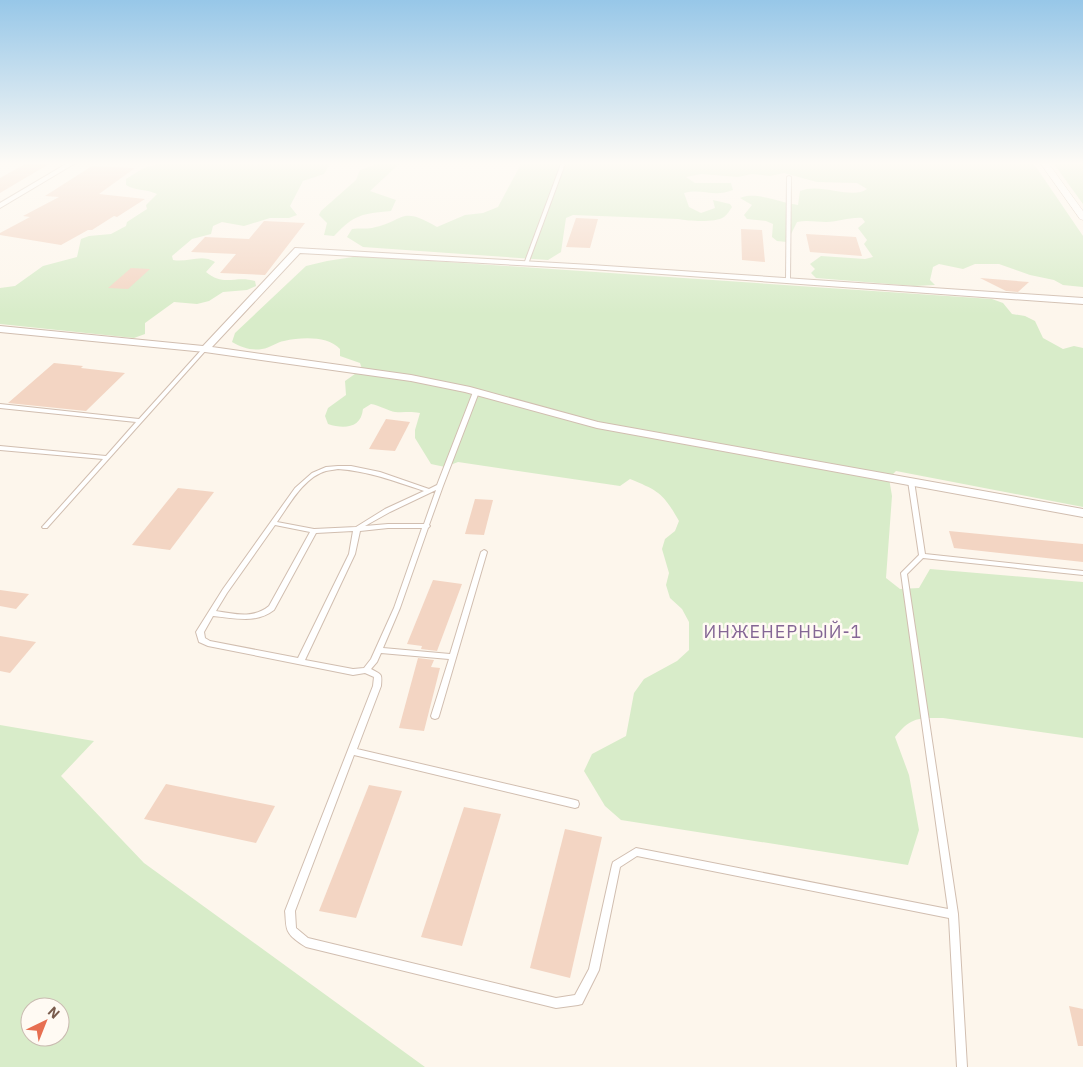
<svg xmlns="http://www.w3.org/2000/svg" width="1083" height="1067" font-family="'IBM Plex Sans',sans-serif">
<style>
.green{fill:#d8ecc9;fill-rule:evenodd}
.building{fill:#f3d5c3}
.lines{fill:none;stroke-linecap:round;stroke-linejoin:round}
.service-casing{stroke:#d1beb0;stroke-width:2}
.minor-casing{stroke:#d1beb0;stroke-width:2}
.tertiary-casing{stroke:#d1beb0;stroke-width:1}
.service{fill:#fff;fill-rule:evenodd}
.minor{fill:#fff;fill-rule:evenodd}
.tertiary{fill:#fff;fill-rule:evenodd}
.labels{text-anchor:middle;stroke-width:5;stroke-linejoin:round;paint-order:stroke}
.quarter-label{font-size:18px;letter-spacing:1px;fill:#846695;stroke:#fffaf3}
</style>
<rect width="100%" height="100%" fill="#fdf6ec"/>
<g class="green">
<path d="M156,164H330L324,174L303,181L290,206L297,215L289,218H270L244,226L222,222L213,226L211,234L192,239L172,256L173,260C188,263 201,253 215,262L206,272C224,287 236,275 255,281L256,286L247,290L223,292L209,301L197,304L174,302L145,323V334L134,338L0,324V288L15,286L43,266L77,257L81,239L89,236L111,234L126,226L127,222L147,209L146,205L157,194C147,189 136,191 126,185V179L142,169Z"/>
<path d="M377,164H399L370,191L396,200L391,211C361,214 355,214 334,236L324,235L327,223L319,215L321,211L356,180L360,170Z"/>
<path d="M521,164H1034L1083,236V287L1063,285L1054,280L1030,275L999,264H975L963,269L939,264L933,267L930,280L935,285L914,286L816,278L811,273L815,269L810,264L821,256L865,259L873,257L864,244L867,240L858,228L865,222L862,218C850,217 839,222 826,222C816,222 807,220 797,222L787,242L777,241L772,237L773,224L766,221L747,219L744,215L752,205L740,198C756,191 781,203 798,205L800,191C820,182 852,200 867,189L857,183L817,182L784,173L770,176L752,174L738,177L701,174L686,177L695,183H731L733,190C713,198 703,188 684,193L689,207L701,213L715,208L713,200L730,204L732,207C730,210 727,215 724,217C715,223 688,221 678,219L573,215L566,218L561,252L548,260L363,247L347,237L352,229C359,228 366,229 372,228C406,221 399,205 437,227L465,215L483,213L498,207Z"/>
<polygon points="1054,164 1083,164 1083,204"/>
<path d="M359,256L992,299L1003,303L1012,314L1025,316L1035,321L1043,338L1063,349L1074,346L1083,348V507L896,471L889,478L892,496L886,578L900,589L919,588L930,569L1083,582V738L943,718C918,718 911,717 895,737L909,775L919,830L908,865L621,820L605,806L584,771L592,754L626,736L634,693L644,679L677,661L689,650V622L682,609L670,598L666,585L669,573L662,549L665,539L675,531L679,521C663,493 659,491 630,479L620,486L458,462L445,467L431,464L415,438V430L420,413C408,411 405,413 395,412C389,411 378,405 371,404L363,409C361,429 343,429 328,424L325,416L328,408L346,395L345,381L362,369L360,363L340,356V349C328,336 302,337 284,341C277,342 270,348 262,349C251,351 241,347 232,342L235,333L306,266L327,261Z"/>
<path d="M0,725L94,741L61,776L144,863L425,1067H0ZM30,1007H60V1037H30Z"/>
</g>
<g class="building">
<polygon points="25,164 49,164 0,193 0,178"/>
<polygon points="92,166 135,168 99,194 145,199 117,217 114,216 92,230 88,230 61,245 0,235 0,233 30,217 23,216 59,197 45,196"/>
<polygon points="576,218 598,219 590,248 566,247"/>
<polygon points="264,221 305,223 265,275 220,273 236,254 191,252 205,237 249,239"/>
<polygon points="741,229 762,230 765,262 742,260"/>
<polygon points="806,234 856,237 862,256 810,252"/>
<polygon points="131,268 150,269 128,289 108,288"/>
<polygon points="980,278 1029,282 1018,292 1006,291"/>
<polygon points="54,363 83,366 81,368 125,373 86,411 8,403"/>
<polygon points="386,419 410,422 395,451 369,449"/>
<polygon points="178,488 214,492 170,550 132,545"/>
<polygon points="475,499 493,500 484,535 465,534"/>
<polygon points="949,531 1083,544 1083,562 954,548"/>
<polygon points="433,580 462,584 437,651 421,649 422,646 407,644"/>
<polygon points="0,590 29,594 16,609 0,606"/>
<polygon points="0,636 36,642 10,673 0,671"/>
<polygon points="418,658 434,660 431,667 440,668 424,731 399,728"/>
<polygon points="166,784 275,806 256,843 144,819"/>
<polygon points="369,785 402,791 356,918 319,911"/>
<polygon points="464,807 501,814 462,946 421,937"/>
<polygon points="565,829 602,837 570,978 530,968"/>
<polygon points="1069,1006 1083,1009 1083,1046 1078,1046"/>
</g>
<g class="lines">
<g class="service-casing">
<g id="service">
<polygon points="561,164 565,164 528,264 525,265 524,264"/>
<polygon points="789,176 791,177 790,280 788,281 786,280 787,177"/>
<polygon points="203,348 205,348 207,349 47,528 43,528 42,527 43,526 103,459 0,450 0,446 106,456 136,422 0,408 0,404 139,419"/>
<path d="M476,390L479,392L443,486L429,525L430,526L428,528L400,608L383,648L450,654L481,552L484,550L486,551L487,552L439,716L438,718L435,719L432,718L431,716L449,659L381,653L377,662L371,669C382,675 382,673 381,686L357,749L575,800L578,801L579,804L578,807L575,808L354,755L295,911L296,928L308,938L556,998L575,995L589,969L612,865L613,862L636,848L948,909L901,573L919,555L908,481L911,479L914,481L925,554L1083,571V575L923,558L907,574L958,914L967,1067H957L949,918L637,856L620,867L599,970L582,1004L578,1005L556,1008L306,947C301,944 292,938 289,933C285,928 286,917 285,911L373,686L374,677L365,673L353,675L208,646L199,642L196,632L223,589L295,488L312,473L326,467L338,466H351L380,472L429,489L437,485L473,392ZM338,469C368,471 395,481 424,491L385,509L356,527L314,529L277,522C289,505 304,477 326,471C330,470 334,470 338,469ZM436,490L424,524H388L365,526L390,512ZM275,525L310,532L269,606C253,619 235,614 216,611L227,593ZM388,528H422L394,608L371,659L364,668L353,669L305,660L355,554L360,531ZM353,531L349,554L298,658L210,641L205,638L204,632L213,616C235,618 256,624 274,610L316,533Z"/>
</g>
</g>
<g class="minor-casing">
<g id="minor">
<polygon points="66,164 74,164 0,208 0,203"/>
<polygon points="295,248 591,265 1083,298 1083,304 591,269 300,253 212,347 411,375 470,387 598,422 1083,509 1083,517 597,428 465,392 411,381 205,352 0,332 0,326 203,346"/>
</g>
</g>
<g class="tertiary-casing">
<polygon id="tertiary" points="1041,164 1049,164 1083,211 1083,220 1080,219"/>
</g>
<use href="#service" class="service"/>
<use href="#minor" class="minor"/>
<use href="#tertiary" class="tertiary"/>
</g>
<linearGradient id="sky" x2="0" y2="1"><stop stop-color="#97c7e8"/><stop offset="0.52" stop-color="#fefbf6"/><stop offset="1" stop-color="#fefbf6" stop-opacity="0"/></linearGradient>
<rect width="1083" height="314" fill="url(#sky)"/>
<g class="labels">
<g class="quarter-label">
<text x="783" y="638">ИНЖЕНЕРНЫЙ-1</text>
</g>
</g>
<g transform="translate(45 1022) rotate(43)"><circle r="24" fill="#fffaf3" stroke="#cabbb1"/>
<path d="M0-4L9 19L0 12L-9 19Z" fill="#e76f51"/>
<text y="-8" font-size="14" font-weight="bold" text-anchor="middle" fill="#7a5c4d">N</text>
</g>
</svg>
